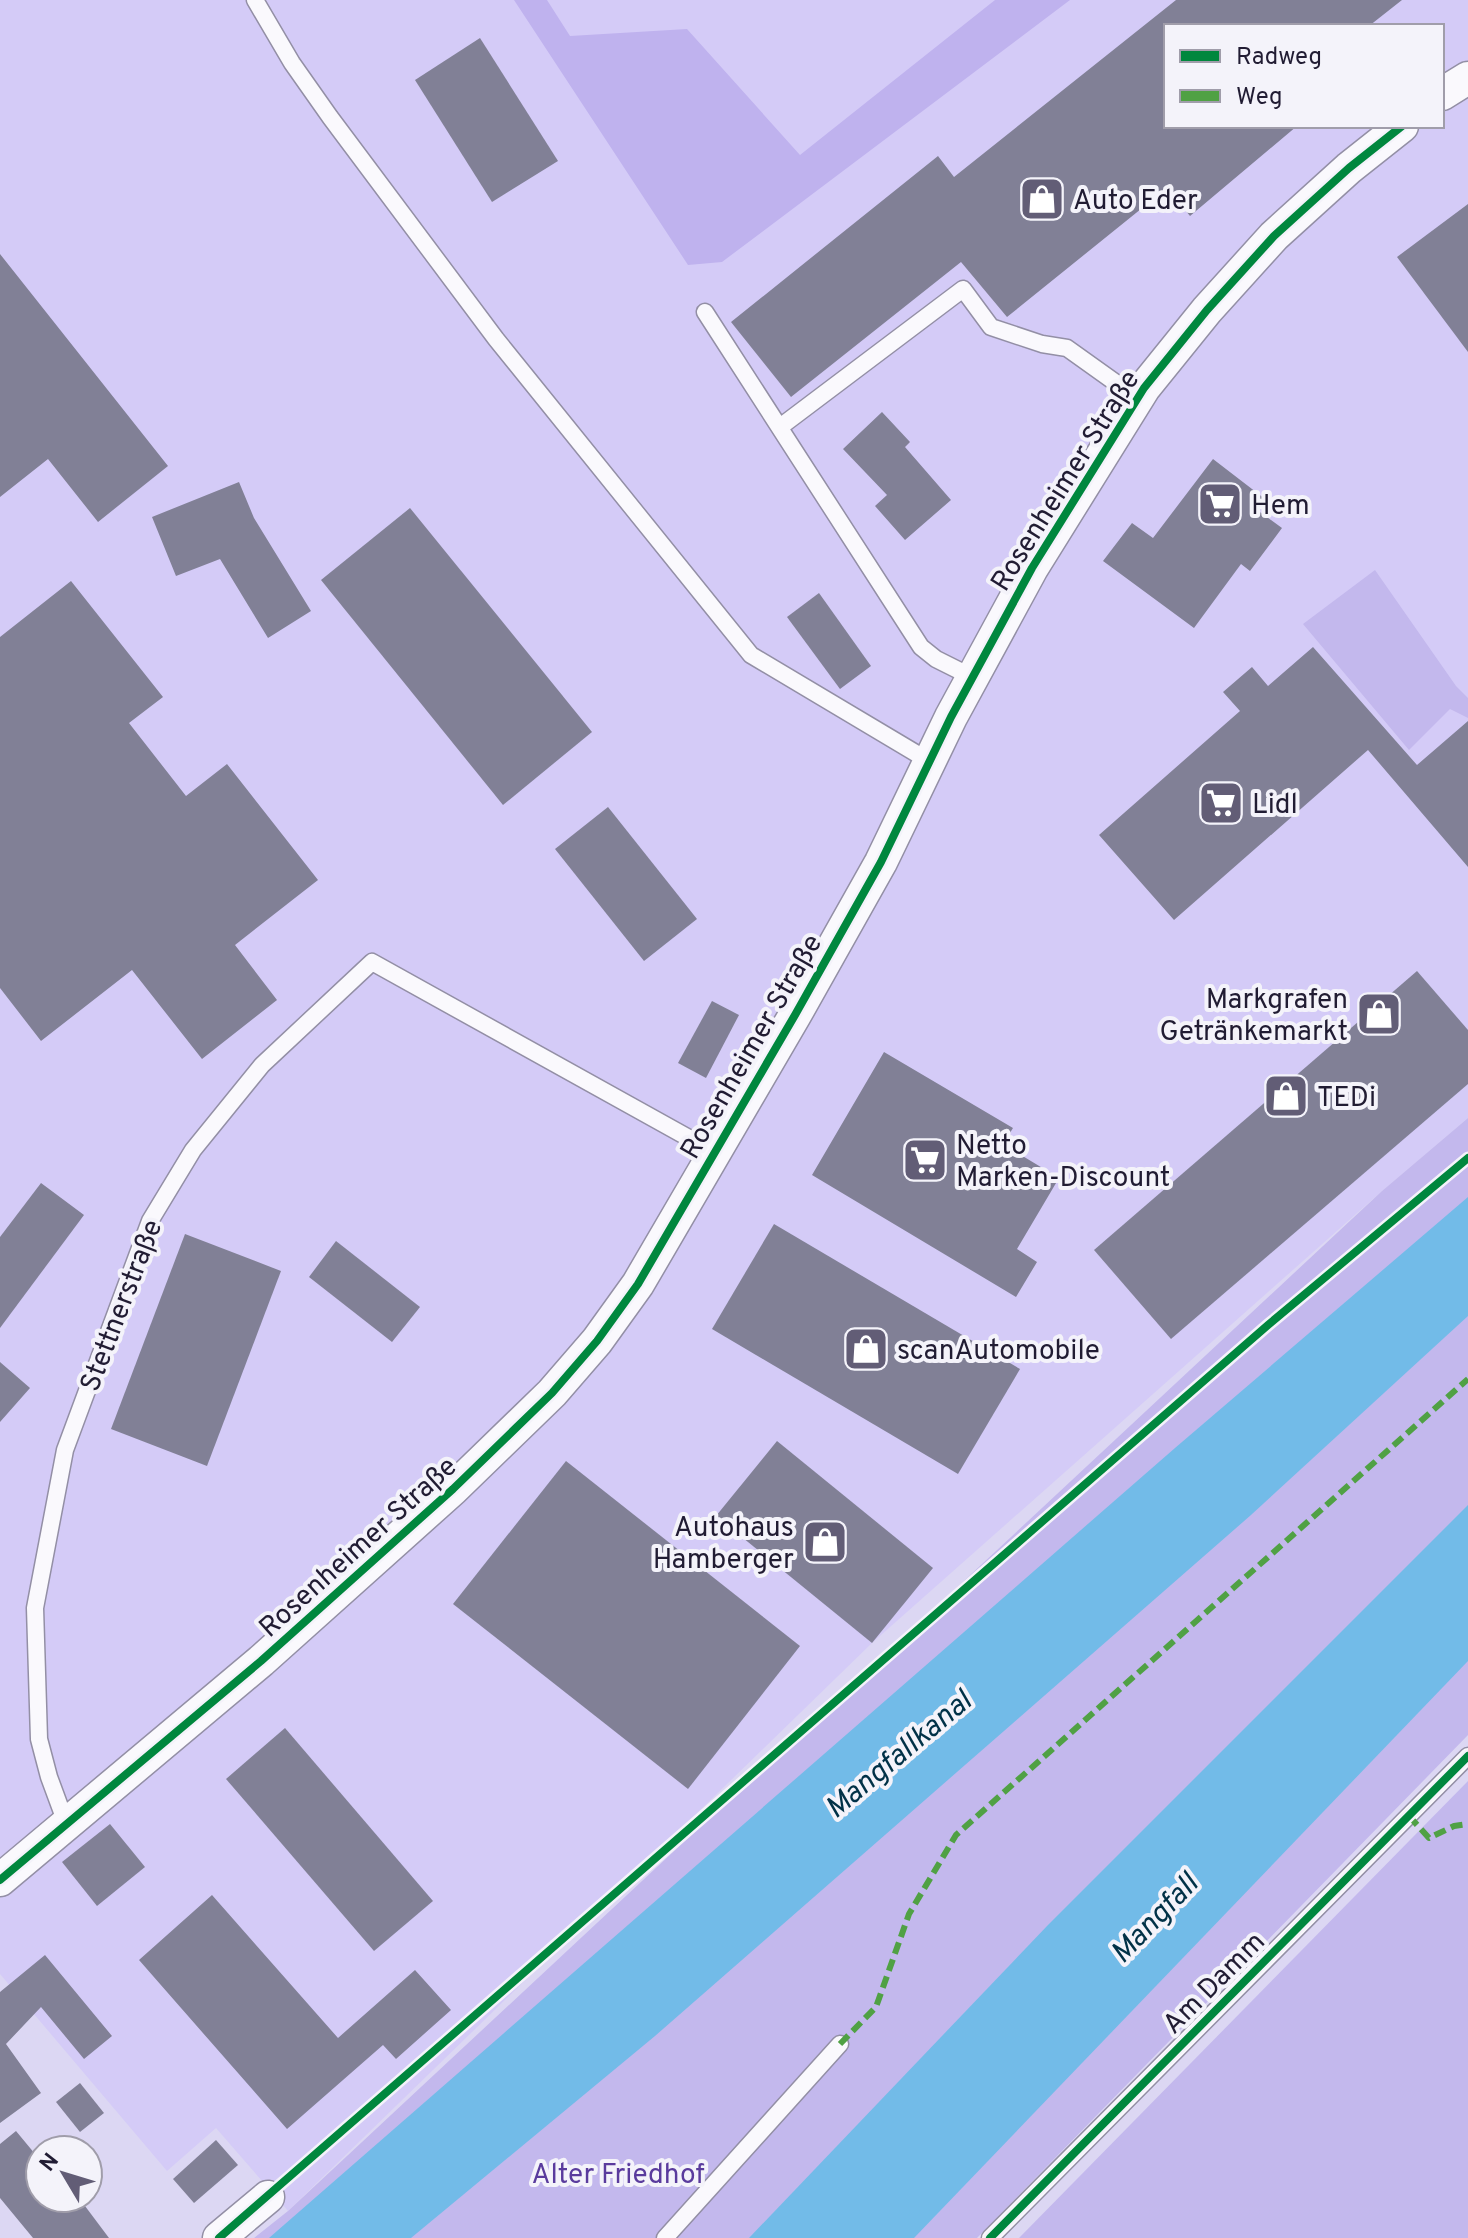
<svg xmlns="http://www.w3.org/2000/svg" width="1468" height="2238" font-family="Overpass,sans-serif">
<style>
.built{fill:#d4cbf7;fill-rule:evenodd}
.green{fill:#c3b8ed}
.forest{fill:#bfb2ee}
.water{fill:#72bbe8}
.building{fill:#818096}
.lines{fill:none;stroke-linecap:round;stroke-linejoin:round}
.lane-casing{stroke:#938fa5;stroke-width:19}
.street-casing{stroke:#938fa5;stroke-width:35}
.lane{stroke:#faf9fd;stroke-width:16}
.street{stroke:#faf9fd;stroke-width:32}
.quiet{stroke:#50a144;stroke-width:6;stroke-dasharray:12 6;stroke-linecap:butt}
.cycleway-casing{stroke:#f4f3fa;stroke-width:13}
.cycleway{stroke:#00873e;stroke-width:8}
.labels{text-anchor:middle;stroke-width:8;stroke-linejoin:round;paint-order:stroke}
.poi-label{font-size:28px;fill:#211c33;stroke:#f4f3fa;text-anchor:start}
.street-label{font-size:28px;fill:#211c33;stroke:#f4f3fa}
.park-label{font-size:28px;fill:#5a3b9d;stroke:#f4f3fa}
.water-label{font-size:30px;font-style:italic;fill:#013147;stroke:#f4f3fa}
</style>
<rect width="100%" height="100%" fill="#dcd7f3"/>
<path class="built" d="M0,0H1468V1118L1382,1191L872,1643L288,2211L216,2128L167,2171L0,1974ZM1166,26H1442V126H1166Z"/>
<g class="green">
<polygon points="1375,570 1456,686 1468,698 1468,718 1450,709 1409,750 1303,624"/>
<polygon points="1468,1118 1468,1735 977,2238 254,2238 288,2211 1382,1191"/>
<polygon points="1468,1781 1468,2238 1019,2238"/>
</g>
<polygon class="forest" points="514,0 547,0 570,36 687,29 800,155 995,0 1070,0 722,262 688,265"/>
<g class="water">
<polygon points="1468,1197 1468,1316 1251,1515 655,2036 411,2238 269,2238 1175,1448"/>
<polygon points="1468,1505 1468,1661 914,2238 749,2238 1048,1925"/>
</g>
<g class="building">
<polygon points="1176,0 1402,0 1369,26 1166,26 1166,126 1297,126 1190,216 1167,188 1007,317 961,262 791,397 731,322 938,156 954,177"/>
<polygon points="480,38 558,161 492,202 415,80"/>
<polygon points="1468,204 1468,352 1397,257"/>
<polygon points="0,254 168,466 98,522 48,459 0,497"/>
<polygon points="882,412 910,442 905,447 951,500 905,540 875,506 887,495 843,449"/>
<polygon points="1213,459 1265,499 1257,510 1282,528 1250,571 1241,564 1194,628 1103,561 1132,523 1153,538"/>
<polygon points="239,482 254,518 311,611 268,638 220,559 176,576 152,517"/>
<polygon points="410,508 592,732 503,805 321,580"/>
<polygon points="71,581 163,697 129,723 186,796 227,764 318,880 235,945 277,1000 202,1059 132,970 41,1041 0,988 0,637"/>
<polygon points="819,593 871,666 840,689 787,617"/>
<polygon points="1313,647 1417,765 1468,721 1468,867 1368,750 1174,920 1099,835 1240,711 1223,692 1252,667 1268,686"/>
<polygon points="608,807 697,919 644,961 555,849"/>
<polygon points="1417,971 1468,1030 1468,1084 1171,1339 1094,1250"/>
<polygon points="712,1001 739,1015 706,1078 678,1063"/>
<polygon points="884,1052 1013,1128 1003,1144 1059,1178 1017,1249 1037,1262 1016,1297 812,1175"/>
<polygon points="41,1183 84,1215 0,1328 0,1237"/>
<polygon points="774,1224 1020,1369 958,1474 712,1329"/>
<polygon points="185,1234 281,1271 207,1466 111,1429"/>
<polygon points="336,1241 420,1307 392,1342 309,1277"/>
<polygon points="0,1362 30,1388 0,1422"/>
<polygon points="777,1441 933,1568 872,1643 716,1516"/>
<polygon points="566,1461 800,1646 688,1789 453,1604"/>
<polygon points="285,1728 433,1901 374,1951 226,1779"/>
<polygon points="110,1824 145,1867 97,1906 62,1862"/>
<polygon points="212,1895 338,2038 415,1970 451,2010 396,2059 383,2045 287,2129 139,1960"/>
<polygon points="45,1955 112,2036 84,2059 41,2007 6,2044 41,2093 0,2123 0,1992"/>
<polygon points="80,2083 104,2113 80,2132 56,2102"/>
<polygon points="16,2131 40,2160 40,2198 79,2198 109,2238 33,2238 0,2198 0,2144"/>
<polygon points="216,2140 238,2165 194,2203 173,2179"/>
</g>
<g class="lines">
<g class="lane-casing">
<g id="lane">
<polyline points="255,0 292,63 330,117 496,339 751,655 929,761"/>
<polyline points="705,312 921,647 936,659 972,677"/>
<polyline points="780,427 963,289 991,327 1042,344 1067,348 1137,398"/>
<polyline points="66,1823 49,1777 39,1739 35,1608 65,1450 150,1221 193,1150 262,1065 372,962 714,1152"/>
<polyline points="665,2238 840,2044"/>
<polyline points="990,2238 1468,1756"/>
</g>
</g>
<g class="street-casing">
<g id="street">
<polyline points="1442,94 1468,78"/>
<polyline points="0,1880 261,1661 453,1489 552,1393 597,1341 638,1284 795,1015 881,862 951,717 1032,568 1144,388 1207,310 1274,236 1349,168 1402,126"/>
<polyline points="219,2238 268,2197"/>
</g>
</g>
<use href="#lane" class="lane"/>
<use href="#street" class="street"/>
<g class="quiet">
<polyline points="1409,1816 1429,1838 1454,1826 1468,1824"/>
<polyline points="840,2044 876,2007 909,1914 956,1835 1468,1379"/>
</g>
<g class="cycleway-casing">
<g id="cycleway">
<polyline points="0,1880 261,1661 453,1489 552,1393 597,1341 638,1284 795,1015 881,862 951,717 1032,568 1144,388 1207,310 1274,236 1349,168 1402,126"/>
<polyline points="219,2238 1268,1325 1468,1158"/>
<polyline points="990,2238 1468,1756"/>
</g>
</g>
<use href="#cycleway" class="cycleway"/>
</g>
<defs>
<g id="shop-square" transform="scale(2.3)"><rect x="-9" y="-9" width="18" height="18" rx="4" fill="#625d76" stroke="#f4f3fa"/><path d="M-5-2.5h2.3a2.7 3.5 0 0 1 5.4 0H5L5.5 6h-11ZM-1.5-2.5h3a1.5 2.3 0 0 0-3 0Z" fill="#fff"/></g>
<g id="supermarket-square" transform="scale(2.3)"><rect x="-9" y="-9" width="18" height="18" rx="4" fill="#625d76" stroke="#f4f3fa"/><path d="M-6-5.5h2.5l.6 2H6L4.5 2H-2.5L-4.4-4H-6ZM-1.5 3.2a1.3 1.3 0 1 0 .1 0ZM3 3.2a1.3 1.3 0 1 0 .1 0Z" fill="#fff"/></g>
</defs>
<g fill-rule="evenodd">
<use href="#shop-square" x="1042" y="199"/>
<use href="#supermarket-square" x="1220" y="504"/>
<use href="#supermarket-square" x="1221" y="803"/>
<use href="#shop-square" x="1379" y="1014"/>
<use href="#shop-square" x="1286" y="1096"/>
<use href="#supermarket-square" x="925" y="1160"/>
<use href="#shop-square" x="866" y="1349"/>
<use href="#shop-square" x="825" y="1542"/>
</g>
<g class="labels">
<g class="poi-label">
<text x="1073" y="209">Auto Eder</text>
<text x="1251" y="514">Hem</text>
<text x="1252" y="813">Lidl</text>
<text x="1348" y="1008" text-anchor="end">Markgrafen<tspan x="1348" dy="32">Getränkemarkt</tspan></text>
<text x="1317" y="1106">TEDi</text>
<text x="956" y="1154">Netto<tspan x="956" dy="32">Marken-Discount</tspan></text>
<text x="897" y="1359">scanAutomobile</text>
<text x="794" y="1536" text-anchor="end">Autohaus<tspan x="794" dy="32">Hamberger</tspan></text>
</g>
<g class="street-label">
<text transform="translate(1064 480) rotate(-58)" y="10">Rosenheimer Straße</text>
<text transform="translate(750 1046) rotate(-60)" y="10">Rosenheimer Straße</text>
<text transform="translate(120 1305) rotate(-69)" y="10">Stettnerstraße</text>
<text transform="translate(357 1546) rotate(-42)" y="10">Rosenheimer Straße</text>
<text transform="translate(1213 1982) rotate(-45)" y="10">Am Damm</text>
</g>
<g class="park-label">
<text x="618" y="2183">Alter Friedhof</text>
</g>
<g class="water-label">
<text transform="translate(898 1754) rotate(-40)" y="10">Mangfallkanal</text>
<text transform="translate(1154 1918) rotate(-46)" y="10">Mangfall</text>
</g>
</g>
<rect x="1164" y="24" width="280" height="104" fill="#f4f3fa" stroke="#a09daa" stroke-width="2"/>
<rect x="1180" y="50" width="40" height="12" fill="#00873e" stroke="#a09daa" stroke-width="2"/>
<text x="1236" y="64" font-size="24" fill="#211c33">Radweg</text>
<rect x="1180" y="90" width="40" height="12" fill="#50a144" stroke="#a09daa" stroke-width="2"/>
<text x="1236" y="104" font-size="24" fill="#211c33">Weg</text>
<g transform="translate(64 2174) rotate(308)"><circle r="38" fill="#f4f3fa" stroke="#a09daa" stroke-width="2"/>
<path d="M0-6L14 30L0 20L-14 30Z" fill="#625d76"/>
<text y="-12" font-size="22" font-weight="bold" text-anchor="middle" fill="#211c33">N</text>
</g>
</svg>
